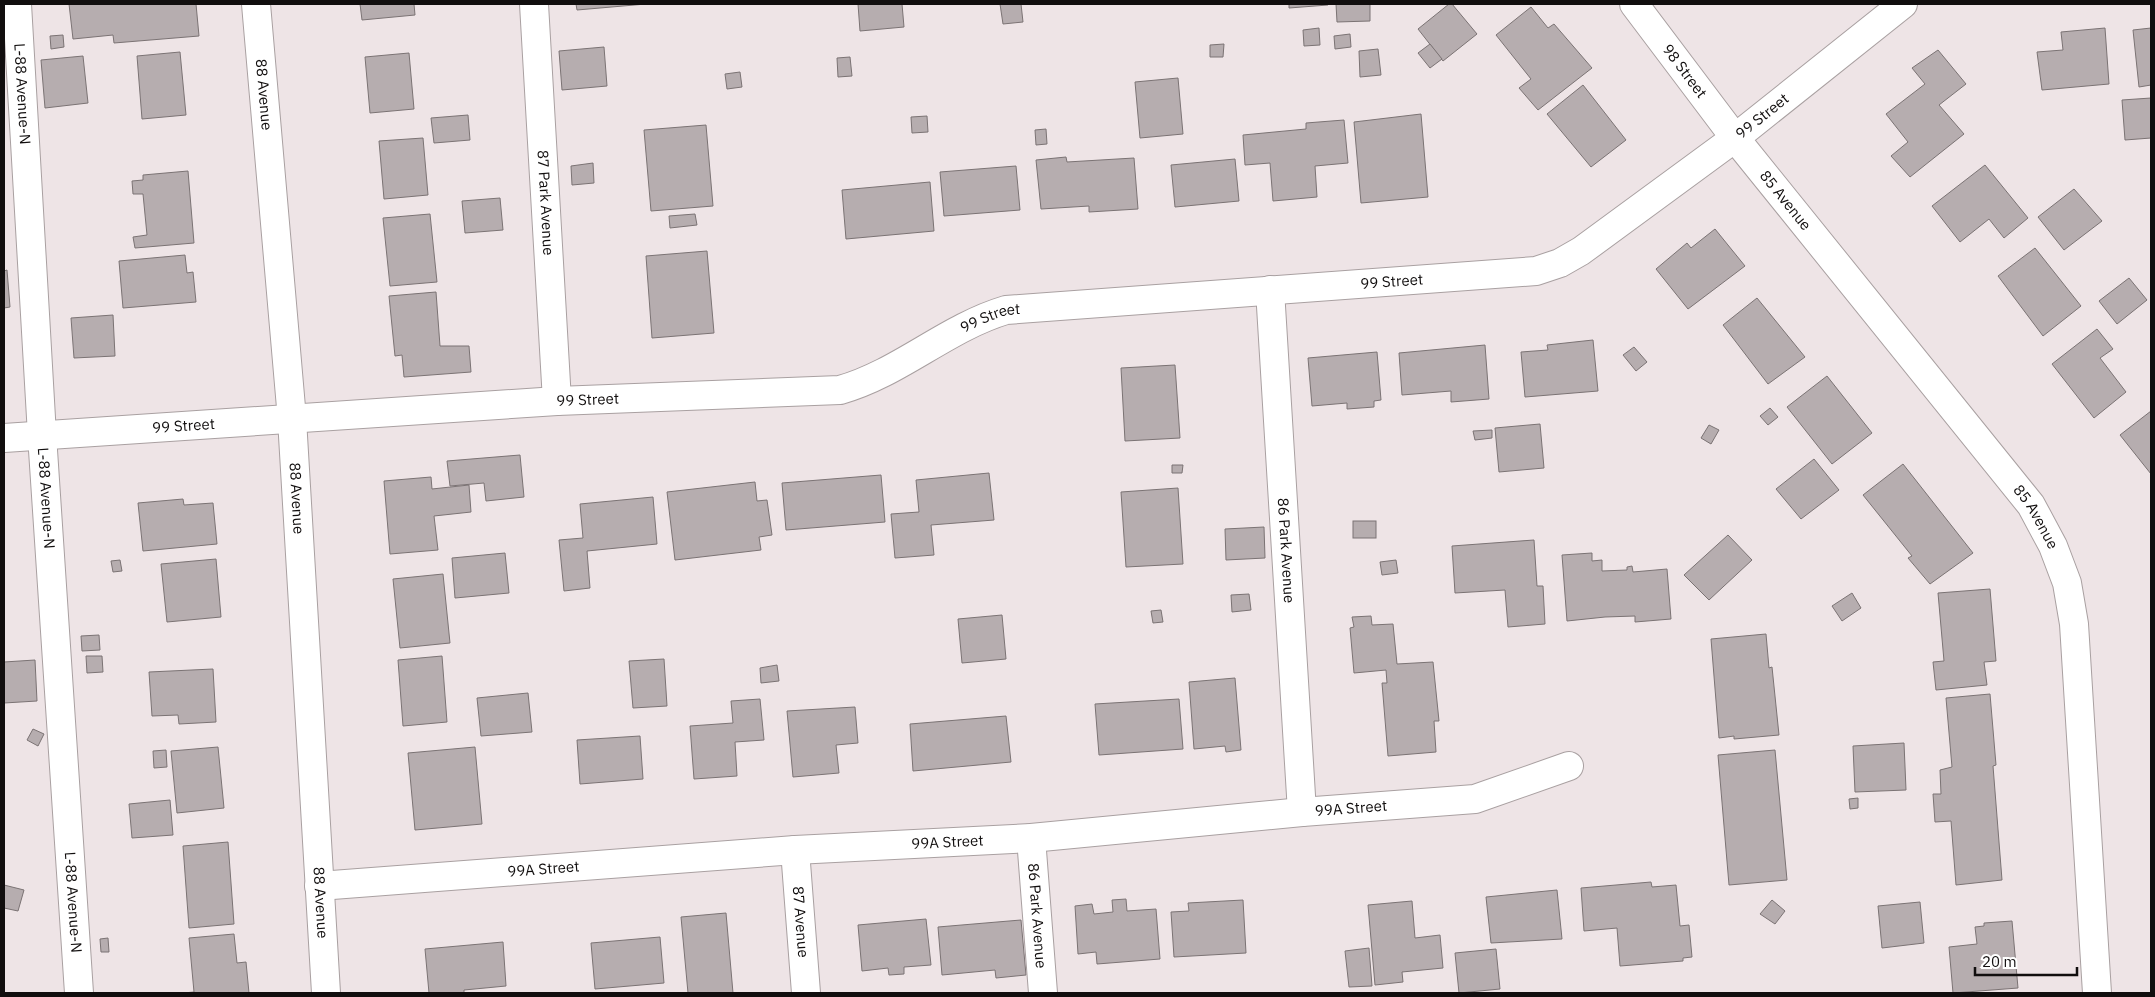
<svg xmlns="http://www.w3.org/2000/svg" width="2155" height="997" font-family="'IBM Plex Sans',sans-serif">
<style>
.building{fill:#b6adaf;stroke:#7b7374}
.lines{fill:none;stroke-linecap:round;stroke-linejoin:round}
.minor-casing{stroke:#a9a0a1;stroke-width:30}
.minor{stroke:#fff;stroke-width:28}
.labels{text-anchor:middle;stroke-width:5;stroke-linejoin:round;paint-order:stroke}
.street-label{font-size:15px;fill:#110e0e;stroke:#fff}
</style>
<rect width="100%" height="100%" fill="#eee4e6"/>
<g class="building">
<polygon points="69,4 196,4 199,36 114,43 113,35 73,39"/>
<polygon points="360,4 414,4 415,15 362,20"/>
<polygon points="576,4 646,4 577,10"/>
<polygon points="858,4 902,4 904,27 860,31"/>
<polygon points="1000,4 1021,4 1023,22 1003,24"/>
<polygon points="1289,4 1328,4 1328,5 1289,8"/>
<polygon points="1336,4 1370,4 1370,21 1337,22"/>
<polygon points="1449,4 1452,4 1477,34 1443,61 1418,29"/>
<polygon points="1531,7 1548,28 1554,24 1592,68 1538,110 1519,88 1531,79 1496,35"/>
<polygon points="1319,28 1320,45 1304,46 1303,30"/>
<polygon points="2105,28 2109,84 2042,90 2037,52 2063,50 2061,32"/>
<polygon points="2151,28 2151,85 2139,87 2133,30"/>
<polygon points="1350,34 1351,47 1335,49 1334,36"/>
<polygon points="63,35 64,47 51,49 50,36"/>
<polygon points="1224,44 1223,57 1210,57 1210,45"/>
<polygon points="1430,44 1442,59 1430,68 1418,53"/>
<polygon points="604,47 607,86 562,90 559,51"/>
<polygon points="1378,49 1381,75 1360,77 1359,51"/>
<polygon points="1938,50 1966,84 1939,105 1964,134 1910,177 1891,156 1908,142 1886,114 1925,84 1912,68"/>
<polygon points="180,52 186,115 142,119 137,56"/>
<polygon points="409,53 414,109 370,113 365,57"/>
<polygon points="83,56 88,103 45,108 41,60"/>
<polygon points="850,57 852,76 838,77 837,58"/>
<polygon points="740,72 742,87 727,89 725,74"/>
<polygon points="1178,78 1183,134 1140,138 1135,82"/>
<polygon points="1583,85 1626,140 1591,167 1547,114"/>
<polygon points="2151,98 2151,138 2125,140 2122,100"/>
<polygon points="1421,114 1428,197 1361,203 1354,122"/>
<polygon points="468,115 470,140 434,143 431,118"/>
<polygon points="927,116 928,132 912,133 911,117"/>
<polygon points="1344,120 1348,163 1315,166 1317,197 1273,201 1270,163 1245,165 1243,135 1306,129 1306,123"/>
<polygon points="706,125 713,206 651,211 644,130"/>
<polygon points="1046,129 1047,144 1036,145 1035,130"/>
<polygon points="423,138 428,195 384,199 379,141"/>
<polygon points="1066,157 1067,162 1134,158 1138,209 1089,212 1089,206 1041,209 1036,160"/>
<polygon points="1235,159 1239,201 1175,207 1171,165"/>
<polygon points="593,163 594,183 572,185 571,166"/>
<polygon points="1985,165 2028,218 2004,238 1989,219 1960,242 1932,206"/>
<polygon points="1016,166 1020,210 944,216 940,172"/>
<polygon points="188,171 194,243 135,248 133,237 147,235 143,194 133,194 132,181 143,180 143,175"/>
<polygon points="930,182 934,231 846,239 842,190"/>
<polygon points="2074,189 2102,221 2064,250 2038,217"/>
<polygon points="500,198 503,230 465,233 462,201"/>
<polygon points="430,214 437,282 390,286 383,218"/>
<polygon points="695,214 697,225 670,228 669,216"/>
<polygon points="1715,229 1745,266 1688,309 1656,269 1687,243 1691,248"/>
<polygon points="2035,248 2081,306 2043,336 1998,276"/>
<polygon points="707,251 714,333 652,338 646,256"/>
<polygon points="185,255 187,273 193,272 196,302 123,308 119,261"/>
<polygon points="7,270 10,307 4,308 4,271"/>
<polygon points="2129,278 2147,300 2117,324 2099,301"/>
<polygon points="436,292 440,346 469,346 471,372 404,377 402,355 395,356 389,296"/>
<polygon points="1757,298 1805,357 1768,384 1723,325"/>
<polygon points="113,315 115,356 74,358 71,318"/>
<polygon points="2097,329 2113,349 2100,358 2126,392 2094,418 2052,364"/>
<polygon points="1593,340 1598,391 1525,397 1521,352 1548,350 1547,345"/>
<polygon points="1485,345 1489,399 1451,402 1451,391 1402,395 1399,353"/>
<polygon points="1634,347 1647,362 1636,371 1623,355"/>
<polygon points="1377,352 1381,400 1374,401 1374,407 1347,409 1347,403 1312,406 1308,358"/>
<polygon points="1175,365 1180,438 1125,441 1121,368"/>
<polygon points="1827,376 1872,433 1832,464 1787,407"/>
<polygon points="1770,408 1778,417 1768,425 1760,416"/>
<polygon points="2151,411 2151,474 2120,435"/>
<polygon points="1540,424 1544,468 1499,472 1495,428"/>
<polygon points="1709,425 1719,430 1711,444 1701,438"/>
<polygon points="1492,430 1492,438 1475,440 1473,431"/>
<polygon points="520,455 524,497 486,501 484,483 450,486 447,461"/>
<polygon points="1814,459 1839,490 1801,519 1776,489"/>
<polygon points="1903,464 1973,553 1930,584 1908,558 1912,556 1863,495"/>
<polygon points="1172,465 1183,465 1182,473 1172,473"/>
<polygon points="989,473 994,520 931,525 934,555 895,558 891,514 919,512 916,480"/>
<polygon points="881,475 885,522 786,530 782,483"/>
<polygon points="431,477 432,489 469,485 471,512 434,516 438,550 390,554 384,481"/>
<polygon points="755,482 757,501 767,500 772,535 759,537 761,550 675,560 667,492"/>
<polygon points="1178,488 1183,564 1126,567 1121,492"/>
<polygon points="653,497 657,544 587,551 590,588 564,591 559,540 583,538 580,504"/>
<polygon points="183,499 184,505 213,503 217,544 143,551 138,503"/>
<rect x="1353" y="521" width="23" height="17"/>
<polygon points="1264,527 1265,558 1226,560 1225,529"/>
<polygon points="1728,535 1752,560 1709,600 1684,575"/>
<polygon points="1534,540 1537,586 1543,586 1545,624 1508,627 1505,590 1455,593 1452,546"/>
<polygon points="505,553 509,593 455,598 452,558"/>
<polygon points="1592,553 1592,561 1602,560 1602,571 1627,570 1627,567 1632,566 1633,572 1667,569 1671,619 1635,622 1635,616 1605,617 1567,621 1562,555"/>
<polygon points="216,559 221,617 167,622 161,564"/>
<polygon points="120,560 122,571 113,572 111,561"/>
<polygon points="1396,560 1398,573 1382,575 1380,562"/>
<polygon points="443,574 450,643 400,648 393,579"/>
<polygon points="1990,589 1996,661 1984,662 1987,685 1936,690 1933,662 1944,661 1938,593"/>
<polygon points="1852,593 1861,608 1842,621 1832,606"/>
<polygon points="1249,594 1251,610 1232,612 1231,595"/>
<polygon points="1161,610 1163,622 1153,623 1151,611"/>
<polygon points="1002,615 1006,659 962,663 958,619"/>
<polygon points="1371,616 1372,625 1393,624 1397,664 1433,662 1439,721 1434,721 1436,752 1388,756 1382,683 1387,683 1386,670 1354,673 1350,628 1354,627 1352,617"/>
<polygon points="1766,634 1769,668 1772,667 1779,735 1734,739 1734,736 1719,738 1711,639"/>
<polygon points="99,635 100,650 82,651 81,636"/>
<polygon points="86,656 102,656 103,672 87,673"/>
<polygon points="442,656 447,722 403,726 398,660"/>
<polygon points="664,659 667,706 633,708 629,661"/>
<polygon points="35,660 37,701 4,703 4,662"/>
<polygon points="777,665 779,681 761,683 760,668"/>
<polygon points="213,669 216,722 179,724 178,715 152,716 149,672"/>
<polygon points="1235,678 1241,750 1226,752 1225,746 1194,749 1189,682"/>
<polygon points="528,693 532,732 481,736 477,698"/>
<polygon points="1990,694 1996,765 1993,766 2002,880 1956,885 1951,821 1935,822 1933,794 1941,794 1940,770 1952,767 1946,698"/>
<polygon points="760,699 764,740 735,742 737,776 694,779 690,726 733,723 731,701"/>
<polygon points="1179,699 1183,749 1099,755 1095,704"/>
<polygon points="855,707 858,743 836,745 839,773 793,777 787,711"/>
<polygon points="1006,716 1011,762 913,771 910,724"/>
<polygon points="33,729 44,734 38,746 27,740"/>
<polygon points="640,736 643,779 580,784 577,740"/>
<polygon points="1904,743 1906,790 1855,792 1853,746"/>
<polygon points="218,747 224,808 177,813 171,751"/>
<polygon points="475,747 482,824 415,830 408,753"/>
<polygon points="166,750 167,767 154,768 153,751"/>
<polygon points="1775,750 1787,880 1729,885 1718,755"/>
<polygon points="1858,798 1858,808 1850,809 1849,799"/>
<polygon points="170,800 173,835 132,838 129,804"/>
<polygon points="228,842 234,924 189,928 183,846"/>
<polygon points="1651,882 1652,887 1676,885 1680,926 1689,925 1692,957 1683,958 1683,961 1620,966 1617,928 1584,931 1581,888"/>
<polygon points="4,885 24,890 18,911 4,908"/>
<polygon points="1557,890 1562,939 1491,943 1486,897"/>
<polygon points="1126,899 1127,911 1156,909 1160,959 1097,964 1096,952 1078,954 1075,906 1092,904 1094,914 1113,912 1112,900"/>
<polygon points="1243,900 1246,953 1174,957 1171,912 1189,911 1188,903"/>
<polygon points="1772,900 1785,911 1775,924 1760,914"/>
<polygon points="1412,901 1415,938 1440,935 1443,968 1402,972 1403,982 1375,985 1368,905"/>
<polygon points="1920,902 1924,943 1882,948 1878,906"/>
<polygon points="726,913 733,993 688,993 681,917"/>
<polygon points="926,919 931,965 904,967 904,974 889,975 888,968 862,971 858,925"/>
<polygon points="1021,920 1026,975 996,978 995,970 942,975 938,927"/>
<polygon points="2012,921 2018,988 1953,993 1949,947 1977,944 1975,927 1984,926 1984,923"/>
<polygon points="234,934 237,963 246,962 249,993 183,993 194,992 189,938"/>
<polygon points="660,937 664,983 595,989 591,943"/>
<polygon points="108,938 109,952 101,952 100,939"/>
<polygon points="503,942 506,986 464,990 464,993 429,993 425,949"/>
<polygon points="1369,948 1372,986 1349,987 1345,951"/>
<polygon points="1496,949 1500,989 1459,993 1455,953"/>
</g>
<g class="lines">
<g class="minor-casing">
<g id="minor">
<path id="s1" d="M17,4L42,435L79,993"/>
<path id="s2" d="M256,4L292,419L326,993"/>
<path id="s3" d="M534,4L557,401"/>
<path id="s4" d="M1634,4L1735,138L2031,505L2053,546L2067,583L2074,624L2097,993"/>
<path id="s5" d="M1270,290L1302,812"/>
<path id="s6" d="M4,438L557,401L840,390C900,373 946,328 1006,310L1536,271L1560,263L1581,251L1735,138L1903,4"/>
<path id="s7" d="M1031,838L1043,993"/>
<path id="s8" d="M795,850L806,993"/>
<path id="s9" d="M319,886L795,850L1031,838L1302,812L1475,799L1569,766"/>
</g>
</g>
<use href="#minor" class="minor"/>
</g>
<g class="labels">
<g class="street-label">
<text dy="5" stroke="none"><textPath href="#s4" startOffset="84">98 Street</textPath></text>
<text dy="5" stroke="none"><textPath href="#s1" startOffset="90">L-88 Avenue-N</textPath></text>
<text dy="5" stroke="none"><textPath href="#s2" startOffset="91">88 Avenue</textPath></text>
<text dy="5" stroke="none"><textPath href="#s6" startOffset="1829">99 Street</textPath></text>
<text dy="5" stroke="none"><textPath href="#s4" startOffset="248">85 Avenue</textPath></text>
<text dy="5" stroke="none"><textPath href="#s3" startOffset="199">87 Park Avenue</textPath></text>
<text dy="5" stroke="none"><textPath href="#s6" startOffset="1409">99 Street</textPath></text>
<text dy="5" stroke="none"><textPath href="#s6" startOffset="1005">99 Street</textPath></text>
<text dy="5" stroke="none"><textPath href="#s6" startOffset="585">99 Street</textPath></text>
<text dy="5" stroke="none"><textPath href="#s6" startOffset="180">99 Street</textPath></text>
<text dy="5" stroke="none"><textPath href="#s2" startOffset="496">88 Avenue</textPath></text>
<text dy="5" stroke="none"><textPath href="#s1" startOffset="495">L-88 Avenue-N</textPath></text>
<text dy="5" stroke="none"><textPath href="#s4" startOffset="652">85 Avenue</textPath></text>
<text dy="5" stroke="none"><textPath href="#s5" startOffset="261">86 Park Avenue</textPath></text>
<text dy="5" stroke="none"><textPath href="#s9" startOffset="1035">99A Street</textPath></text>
<text dy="5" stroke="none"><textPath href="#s9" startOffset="630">99A Street</textPath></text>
<text dy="5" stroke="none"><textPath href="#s9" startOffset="225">99A Street</textPath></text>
<text dy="5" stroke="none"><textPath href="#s2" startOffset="901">88 Avenue</textPath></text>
<text dy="5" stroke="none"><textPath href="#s1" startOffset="900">L-88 Avenue-N</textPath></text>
<text dy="5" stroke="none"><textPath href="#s7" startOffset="78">86 Park Avenue</textPath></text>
<text dy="5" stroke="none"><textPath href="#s8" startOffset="72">87 Avenue</textPath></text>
</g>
</g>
<rect width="2155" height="997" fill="none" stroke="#110e0e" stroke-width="10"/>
<path d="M1975 967v8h102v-8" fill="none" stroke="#110e0e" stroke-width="2.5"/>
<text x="1982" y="967" font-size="15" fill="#110e0e" stroke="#ffffff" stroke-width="4" paint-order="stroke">20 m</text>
</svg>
